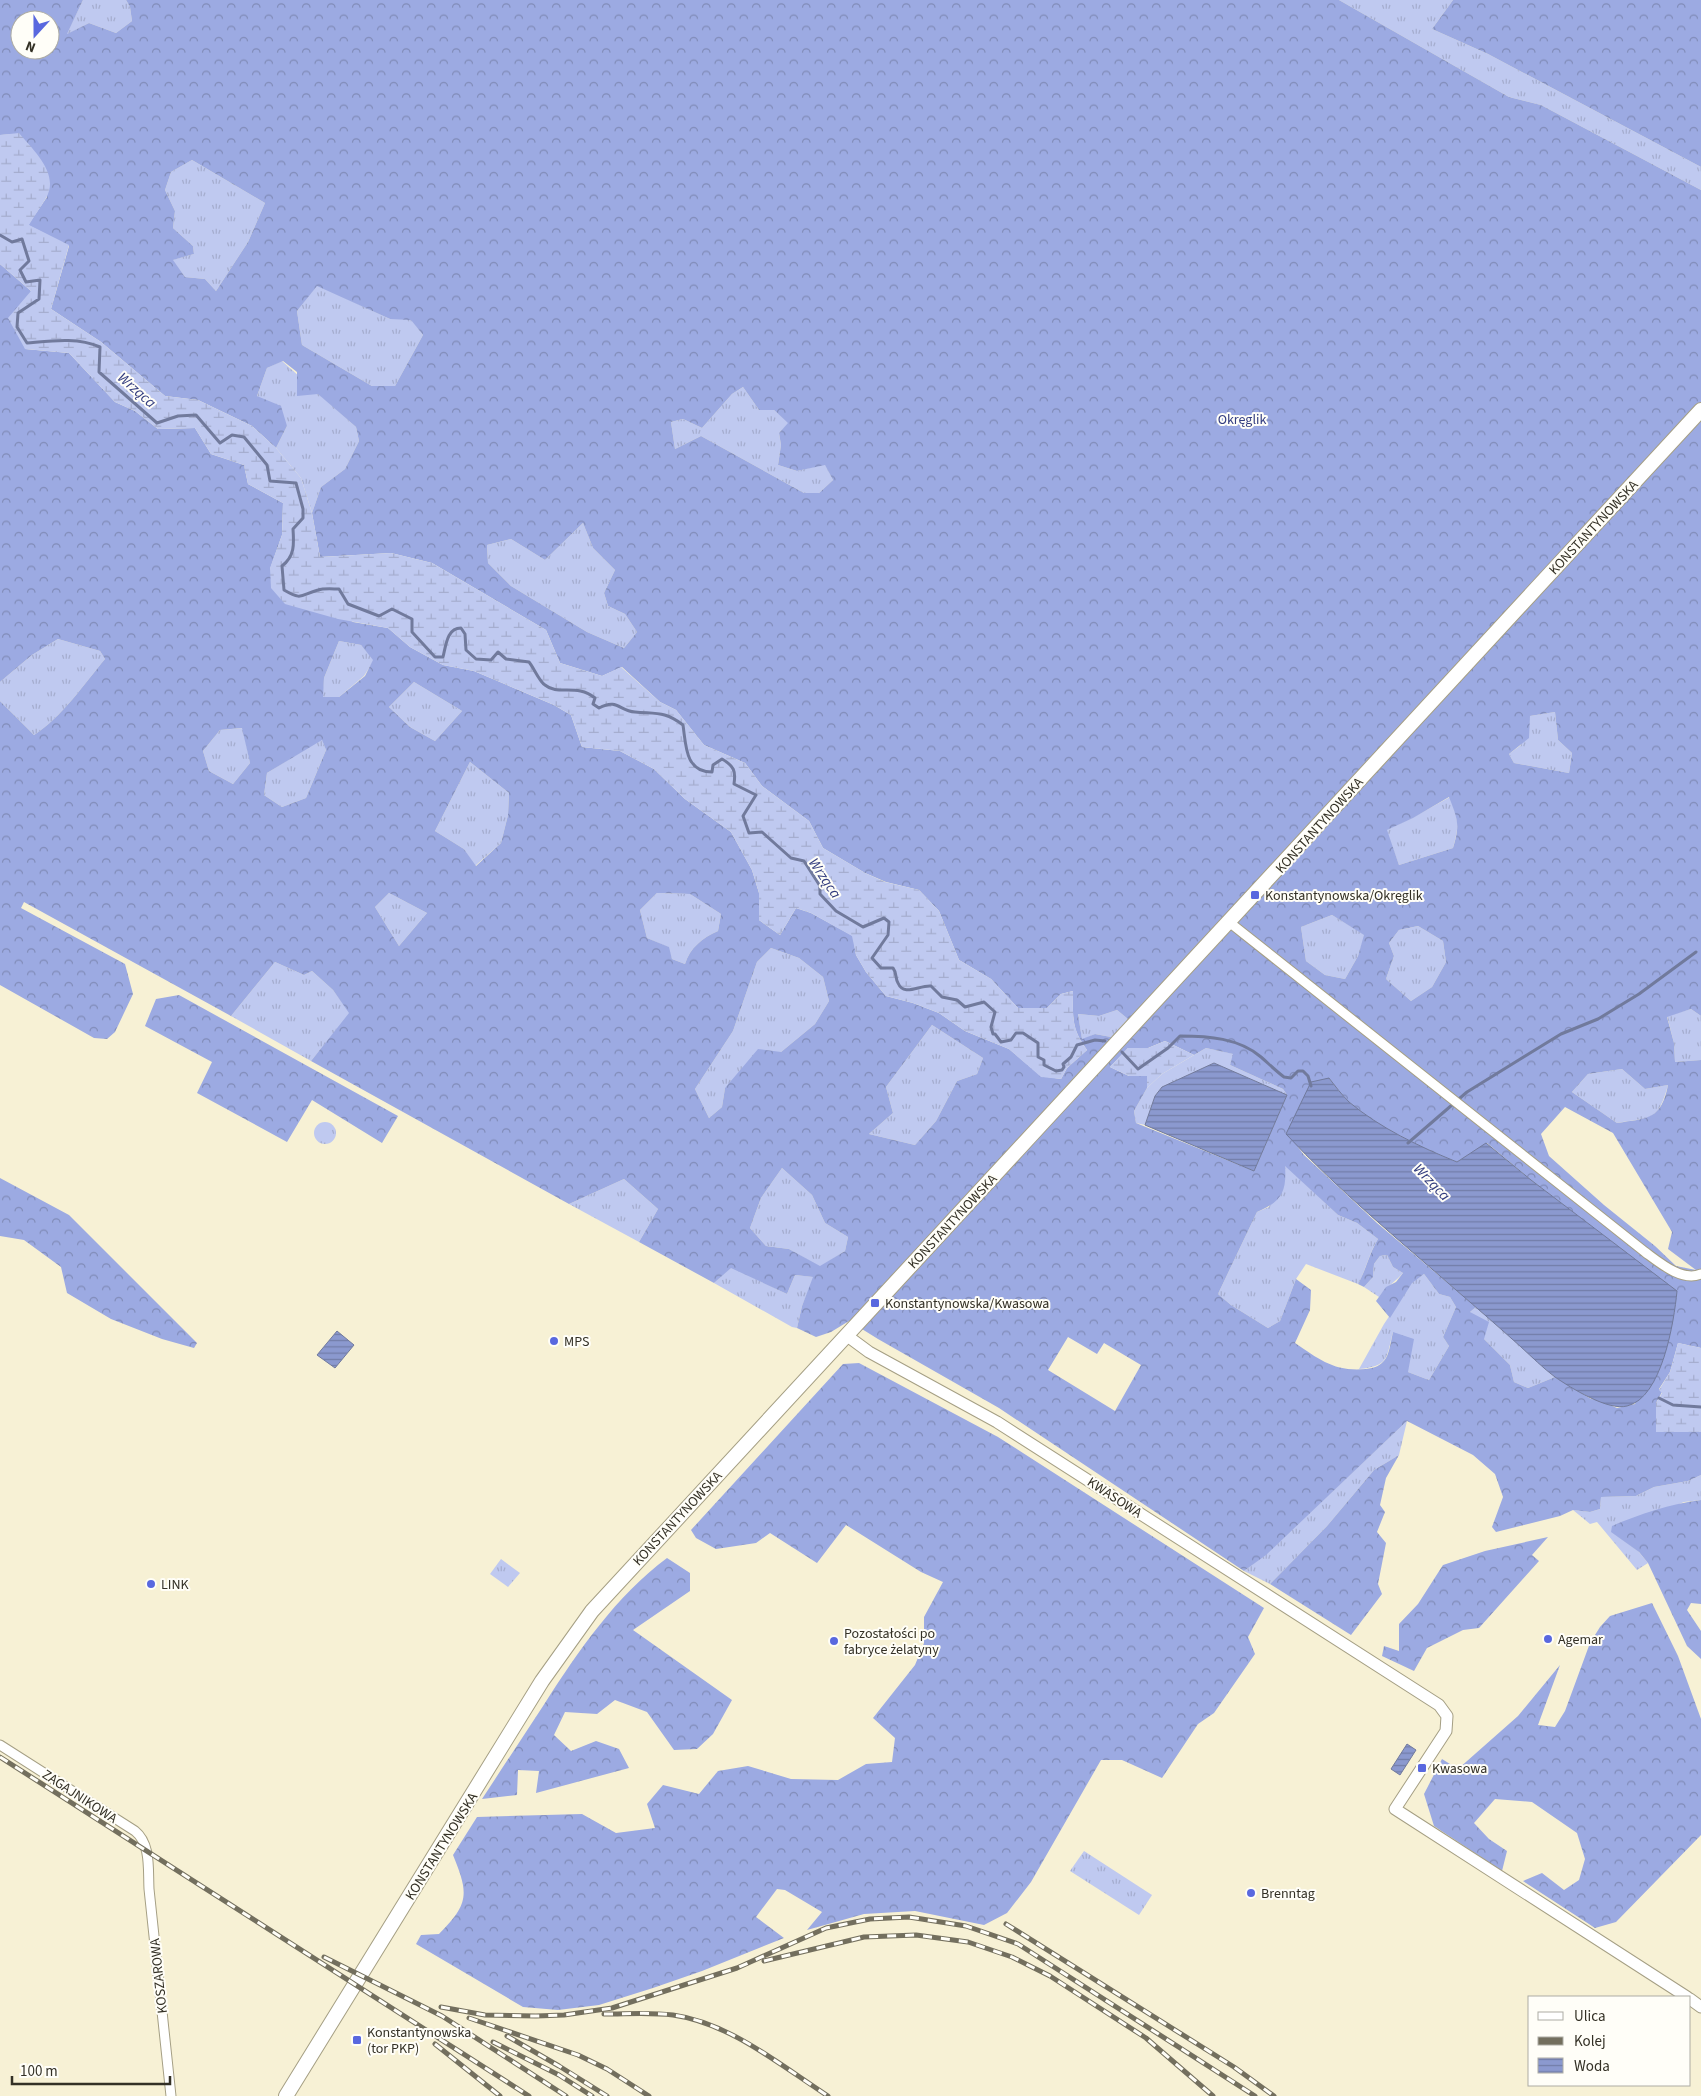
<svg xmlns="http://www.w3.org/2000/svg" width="1701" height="2096" font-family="'Source Sans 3',sans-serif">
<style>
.grass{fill:url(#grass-tufts)}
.forest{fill:url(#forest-crowns);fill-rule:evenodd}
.wetland{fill:url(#wetland-marsh)}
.water{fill:url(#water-rules);stroke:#717a9c}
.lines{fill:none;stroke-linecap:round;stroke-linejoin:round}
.stream{stroke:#717a9c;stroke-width:3}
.minor-casing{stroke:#a59f84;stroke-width:11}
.tertiary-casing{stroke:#a59f84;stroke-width:13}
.secondary-casing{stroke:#a59f84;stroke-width:16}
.minor{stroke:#fff;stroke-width:9}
.tertiary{stroke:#fff;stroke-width:11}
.secondary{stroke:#fff;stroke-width:14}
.rail-casing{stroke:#736f5e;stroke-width:5}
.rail{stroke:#fffef8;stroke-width:3;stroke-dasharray:9;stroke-linecap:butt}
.poi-dot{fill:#5968df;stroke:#fffef8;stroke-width:2}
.labels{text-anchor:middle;stroke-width:4;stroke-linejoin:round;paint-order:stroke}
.park-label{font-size:14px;fill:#333d80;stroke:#fffef8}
.street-label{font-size:14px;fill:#333025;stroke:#fffef8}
.poi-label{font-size:14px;fill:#333025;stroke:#fffef8;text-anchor:start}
.water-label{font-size:15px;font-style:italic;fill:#333d7f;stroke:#fffef8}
</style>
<defs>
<pattern id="grass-tufts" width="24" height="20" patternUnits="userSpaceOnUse" patternTransform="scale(1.25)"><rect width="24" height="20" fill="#bfc9f0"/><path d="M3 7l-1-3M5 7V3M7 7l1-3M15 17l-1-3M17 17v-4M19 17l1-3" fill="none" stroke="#a5adce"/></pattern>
<pattern id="forest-crowns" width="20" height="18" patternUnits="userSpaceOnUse" patternTransform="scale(1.25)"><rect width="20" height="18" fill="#9caae2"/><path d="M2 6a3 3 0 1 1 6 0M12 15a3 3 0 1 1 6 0" fill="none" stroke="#808bb7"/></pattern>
<pattern id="wetland-marsh" width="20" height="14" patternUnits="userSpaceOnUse" patternTransform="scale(1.25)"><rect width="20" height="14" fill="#bfc9f0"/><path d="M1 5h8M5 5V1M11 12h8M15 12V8" fill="none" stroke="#a5adce"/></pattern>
<pattern id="water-rules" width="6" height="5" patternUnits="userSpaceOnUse" patternTransform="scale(1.25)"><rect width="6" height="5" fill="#8b99cf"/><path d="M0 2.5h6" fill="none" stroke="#727da8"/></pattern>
</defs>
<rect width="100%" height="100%" fill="#f7f1d5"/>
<g class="grass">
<polygon points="83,0 126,0 130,7 132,21 116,33 89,23 66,35"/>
<polygon points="1339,0 1453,0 1432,29 1488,54 1701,167 1701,190 1541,105 1509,97"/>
<polygon points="192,160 265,203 248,242 216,291 205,279 185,277 172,260 194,254 193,246 173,228 175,211 165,190 171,172"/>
<polygon points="317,285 390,319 411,319 423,335 395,386 372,386 302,345 297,311"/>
<polygon points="282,361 356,427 359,441 345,469 321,487 312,513 301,478 276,448 287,426 257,396 267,368"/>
<polygon points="743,387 759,410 774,410 789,423 779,433 781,445 778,465 797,471 825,464 833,480 819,493 804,493 701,436 675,449 671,422 683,419 702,428 732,394"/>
<polygon points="583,523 593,548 615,570 604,593 608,606 625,614 637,632 624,648 587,632 511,586 488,563 487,545 511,539 545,560"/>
<path d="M58,639L100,651L105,659C85,683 61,718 34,735L0,701V682L32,655Z"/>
<polygon points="339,641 361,645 374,660 364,676 339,697 322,697 324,678"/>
<polygon points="414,682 462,711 435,741 410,727 389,707"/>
<polygon points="1555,712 1558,740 1572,753 1569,773 1514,763 1509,754 1521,745 1530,716"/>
<polygon points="243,728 250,763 233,784 209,771 203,751 220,730"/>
<polygon points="322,739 326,750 306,798 282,807 264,795 267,773"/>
<polygon points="470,762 509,793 508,815 501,843 475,866 464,849 435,831"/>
<path d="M1450,797C1458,820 1460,824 1453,848L1399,865L1386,830L1412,818Z"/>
<polygon points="389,893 427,913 399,946 375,907"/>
<path d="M657,893L690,894L721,914L718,931C702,938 690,948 685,964L672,959L668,947L647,938L640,910Z"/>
<polygon points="1332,915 1365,935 1358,956 1345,979 1325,975 1306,961 1301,927"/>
<polygon points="1418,926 1443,941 1446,962 1432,987 1411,1001 1386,979 1394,956 1389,943 1399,930"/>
<polygon points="771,948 799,958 823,977 829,1001 815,1024 781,1052 725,1088 722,1107 709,1118 695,1089 733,1031 757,962"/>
<polygon points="275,962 304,975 312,971 333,990 350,1013 311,1061 231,1016"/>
<polygon points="1691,1009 1701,1016 1701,1060 1675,1062 1674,1043 1667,1016"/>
<polygon points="1117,1010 1128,1019 1111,1037 1095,1034 1082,1040 1078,1014 1099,1016"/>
<polygon points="932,1025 983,1058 977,1074 957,1081 936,1121 915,1145 869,1134 893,1113 886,1087"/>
<polygon points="1206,1048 1234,1054 1230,1065 1283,1089 1287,1095 1214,1063 1162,1087 1155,1096 1145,1125 1136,1123 1134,1111 1147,1088 1162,1074"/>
<path d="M1622,1069L1645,1089L1668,1085C1658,1122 1651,1117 1617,1123L1572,1092L1588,1074Z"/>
<circle cx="325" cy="1133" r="11"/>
<path d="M1285,1165L1338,1215L1357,1223L1378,1239C1369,1253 1366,1270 1358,1284L1306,1264L1296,1279L1280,1321L1268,1328L1231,1305L1218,1294L1257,1212L1269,1207Z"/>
<polygon points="782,1168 812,1195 825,1223 848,1237 845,1251 820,1267 789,1249 766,1246 750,1228 761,1198"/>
<polygon points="624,1179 658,1209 639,1242 569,1204"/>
<path d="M1387,1255L1393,1267L1403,1273C1395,1282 1386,1287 1379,1297L1364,1287L1373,1277L1374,1264L1380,1256Z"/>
<polygon points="731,1267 787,1294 795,1275 814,1277 802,1306 797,1328 792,1327 714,1283"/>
<path d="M1424,1274L1439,1294L1450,1297L1456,1307L1443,1337L1449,1346L1429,1380L1408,1372L1393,1332C1386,1359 1389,1366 1359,1369L1384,1324L1412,1282Z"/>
<polygon points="1476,1307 1555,1377 1528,1388 1514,1382 1510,1365 1484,1339 1470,1312"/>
<polygon points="1407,1421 1399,1455 1374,1470 1327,1526 1270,1584 1244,1571 1266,1554"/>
<polygon points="1701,1475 1701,1500 1684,1502 1612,1532 1638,1551 1648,1563 1637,1570 1597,1522 1590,1524 1573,1510 1590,1512 1600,1509 1601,1497 1636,1496 1654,1487 1688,1481"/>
<polygon points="501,1559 520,1573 508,1587 490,1574"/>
<polygon points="1084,1851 1152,1895 1139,1915 1070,1871"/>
</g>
<g class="forest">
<path d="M0,0H83L67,34L89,23L116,33L132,21L130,7L126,0H1339L1509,97L1541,105L1701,190V1016L1691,1009L1667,1017L1674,1043L1675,1062L1701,1060V1348L1678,1343L1670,1372L1659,1389L1662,1392L1656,1403V1431L1701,1432V1475L1688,1481L1654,1487L1636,1496L1601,1497L1600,1509L1590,1512L1573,1510L1560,1516L1496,1532L1492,1527L1503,1497L1495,1474L1473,1455L1407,1421L1266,1555L1244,1571L999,1408L878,1339L849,1321L831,1332L816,1337L797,1328L802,1306L813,1277L795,1275L787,1294L731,1268L714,1283L639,1242L658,1209L624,1179L569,1204L311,1061L349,1013L333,990L312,971L304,975L275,962L231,1016L24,902L21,908L125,964L133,994L115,1032L107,1039L94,1038L0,985V701L34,735C61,718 85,683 105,659L100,651L58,639L32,655L0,682V264L31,291L25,349L69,353L115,402L135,411L158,429L195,428L211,454L244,465L248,484L283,503L282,535L270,569L353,622L388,628L410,647L443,665L474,671L554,705L571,715L582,747L620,751L654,769L685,799L731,832L752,870L759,893V920L780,935L796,908L811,913L853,936L856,955L866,972L886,996L913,1003L939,1013L965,1031L1009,1049L1041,1076L1061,1079L1067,1068L1087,1050C1071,1028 1073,1018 1073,991L1061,994L1047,1008H1018L991,979L959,960L939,911L919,890L886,882L865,873L823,848L809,821L762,786L745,763L704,745L676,710L660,702L622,667L602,676L560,663L546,630L432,563L391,553L320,557L312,513L321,487L345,469L359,441L356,427L318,394L297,396V372L283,361L267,368L257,396L281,406L287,426L276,448L252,426L198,400L165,396L101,342L51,309L69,246L28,225L47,197L19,134L0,135ZM20,20H50V50H20ZM192,160L265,203L248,242L216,291L205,279L185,277L173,260L194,254L193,246L173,228L175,211L165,190L171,172ZM317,286L390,319L411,320L423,335L395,386H372L302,345L297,311ZM743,387L759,410H774L788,423L779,433L781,445L778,465L797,471L825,465L833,480L819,493H804L701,436L675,449L671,422L683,419L702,428L732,394ZM583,523L593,548L615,570L604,593L608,606L625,614L637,632L624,648L587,632L511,586L488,563L487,545L511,539L545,560ZM339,641L361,645L373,660L365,676L339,697H323L324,678ZM414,682L462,711L435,741L410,727L389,707ZM1555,712L1558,740L1572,753L1569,773L1514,763L1509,754L1529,738L1530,716ZM242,728L250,763L233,784L209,771L203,751L220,730ZM322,740L326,750L306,798L282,807L264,795L267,773ZM470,762L509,793L508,815L501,843L476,866L464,849L435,831ZM1449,797C1458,820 1460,825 1453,848L1399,865L1387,830L1413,818ZM389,893L427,913L399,946L375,907ZM657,893L690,894L721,914L718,931C702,938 690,948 685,964L672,959L669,947L647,938L640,910ZM1332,915L1364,935L1358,956L1345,979L1325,975L1306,961L1301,927ZM1418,926L1443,941L1446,962L1432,987L1411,1001L1386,979L1394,956L1389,943L1399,930ZM771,948L799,958L823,977L829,1001L815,1024L781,1052L758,1049L725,1088L722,1107L709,1118L695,1089L733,1031L757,962ZM1117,1010L1128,1019L1111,1037L1095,1034L1082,1039L1078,1014L1099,1016ZM932,1025L983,1058L977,1074L957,1081L936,1121L915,1145L869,1134L893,1113L886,1087ZM1165,1041L1194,1055L1206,1048L1233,1054L1230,1065L1283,1089L1287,1095L1254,1171L1136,1123L1134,1111L1147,1088V1076H1129L1110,1067L1128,1048H1148ZM1622,1069L1645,1089L1668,1085C1661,1120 1648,1118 1617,1123L1572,1092L1588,1074ZM1329,1078C1335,1086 1342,1095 1349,1102C1380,1129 1419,1147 1457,1162L1487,1143L1531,1180L1676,1291L1635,1404L1617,1408L1598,1400L1591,1399L1555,1377L1528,1388L1514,1382L1510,1365L1484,1339L1489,1322L1470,1312L1476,1307L1377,1223L1304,1155L1298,1147ZM1565,1107L1613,1133L1672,1232L1668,1249L1696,1270L1676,1266L1655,1246L1604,1205L1549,1156L1541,1134ZM1285,1166L1338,1215L1357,1223L1378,1239C1369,1254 1366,1270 1358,1284L1364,1287L1373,1277L1374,1264L1380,1256L1387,1255L1393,1267L1403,1273L1396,1282L1386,1287L1376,1301L1390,1318L1412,1283L1424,1274L1439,1294L1450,1297L1456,1307L1443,1337L1449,1346L1429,1380L1408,1372L1414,1339L1393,1332C1391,1340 1390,1351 1386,1358C1381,1366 1374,1368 1366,1369C1335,1372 1320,1360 1295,1343L1310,1310L1311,1290L1296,1279L1280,1321L1268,1328L1231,1305L1218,1294L1257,1212C1281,1202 1287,1192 1285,1166ZM782,1168L812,1195L825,1223L848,1237L845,1251L820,1266L789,1249L766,1246L750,1228L761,1198ZM1068,1337L1097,1354L1104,1343L1141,1365L1115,1411L1048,1370Z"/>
<polygon points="1453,0 1701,0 1701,167 1488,54 1432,29"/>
<polygon points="179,995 398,1116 382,1143 312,1100 287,1142 197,1093 212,1062 145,1026 156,999"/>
<polygon points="0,1178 69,1215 197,1343 194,1348 162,1339 111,1319 67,1293 61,1267 24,1240 0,1236"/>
<path d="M859,1363L998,1437L1264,1608L1248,1637L1255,1654L1214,1713L1198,1724L1162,1778L1122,1760H1101L1031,1882L1007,1913L984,1925L915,1911L864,1914L807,1930L822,1912L785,1890L777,1889L756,1917L784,1938L702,1971L653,1988L599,2005L558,2010L523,2007L416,1944L421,1935L439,1934C469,1904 469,1894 453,1855L477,1817L582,1814L616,1833L655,1828L647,1804L663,1785L699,1794L718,1771L748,1766L791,1779L838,1780L866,1764L892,1762L895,1738L873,1718L915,1665L924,1643V1617L943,1582L921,1572L846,1525L817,1563L770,1533L756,1543L716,1549L696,1538L691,1530L843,1364Z"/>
<polygon points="1399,1455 1386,1478 1380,1505 1385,1512 1377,1532 1386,1543 1378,1584 1382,1594 1351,1635 1270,1584 1327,1526 1374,1470"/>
<path d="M1701,1500V1604L1691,1603L1687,1610L1701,1631V1659L1687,1646L1648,1563L1639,1552L1611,1532L1612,1526C1640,1514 1670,1504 1701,1500Z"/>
<polygon points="1548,1537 1532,1555 1539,1561 1479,1628 1463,1630 1427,1648 1414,1671 1382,1656 1384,1646 1399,1651 1399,1624 1418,1604 1443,1565 1485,1551"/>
<path d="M667,1558L690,1573V1591L633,1630L732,1700L713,1734L697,1749L674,1750L647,1712L615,1700L597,1714L565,1712L554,1735L571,1751L596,1741L619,1749L629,1768L536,1793L539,1771L518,1770L517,1795L482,1799C503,1767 524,1735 545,1703C579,1650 616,1596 667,1558Z"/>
<polygon points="1652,1603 1678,1656 1701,1719 1701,1835 1616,1922 1595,1928 1523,1881 1542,1873 1564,1890 1579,1880 1585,1859 1577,1833 1532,1802 1495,1799 1474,1823 1489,1839 1507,1851 1502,1871 1434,1826 1424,1794 1442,1759 1458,1769 1518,1716 1560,1665 1538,1725 1555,1727 1565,1711 1590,1643 1600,1627 1610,1616"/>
</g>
<g class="wetland">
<path d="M19,133C34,151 60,174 46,198C41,207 34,216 29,225L69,245L51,309L101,342L165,396L198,400L252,426L276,448L301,478L312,513L320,557L391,553L432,563L546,630L560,663L602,676L621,667L660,702L676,710L704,745L745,763L762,786L809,821L823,848L865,873L885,882L919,890L939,911L959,960L991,979L1018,1008H1047L1061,994L1073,991C1073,1017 1071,1028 1087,1050L1067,1068L1061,1079L1041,1077L1009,1049L965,1031L939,1013L913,1003L886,996L866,972L856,955L852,936L811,913L796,908L780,935L759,920V893L752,870L731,832L685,799L654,769L620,751L582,747L571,715L554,705L474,671L443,665L410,647L388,628L338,619L285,604L271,588L270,568L282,535L283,503L248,484L244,465L211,454L195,428L158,429L135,411L115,402L69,353L25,349L8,318L31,291L0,264V135Z"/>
<polygon points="1165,1041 1194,1055 1162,1074 1147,1088 1147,1076 1129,1076 1110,1067 1128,1048 1148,1048"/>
<polygon points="1678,1343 1701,1348 1701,1432 1656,1432 1656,1403 1662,1393 1659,1390 1670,1372"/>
</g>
<g class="water">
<polygon points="1214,1063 1287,1095 1254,1171 1145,1125 1155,1096 1162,1087"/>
<path d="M1329,1078C1335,1086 1342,1095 1349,1102C1380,1128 1420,1147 1457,1162L1486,1143L1531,1180L1677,1291C1674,1322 1662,1398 1627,1406C1608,1411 1571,1388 1555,1377C1543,1368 1532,1357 1521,1347C1500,1328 1478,1309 1456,1290C1398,1239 1338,1190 1286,1134L1311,1082Z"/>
<polygon points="337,1331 354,1345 335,1368 317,1355"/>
<polygon points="1407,1744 1416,1750 1400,1775 1391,1769"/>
</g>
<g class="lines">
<g class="stream">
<path d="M0,235L12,242L22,239L29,261L20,270L26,282L40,280L39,299L18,313L17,327L27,343C51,341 77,337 100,347L99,372L157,423L178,416L196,415L220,443L232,435L244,437L267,465L270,481L296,483L303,509V518L293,529C294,544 295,556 282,566L284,590C303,601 300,595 318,590C324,588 333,589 339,589L348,604L379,616L392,609L412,619V632L435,657H443C446,645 447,628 461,628L465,634L466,650L476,659L491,660L498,652L506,659L529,662C534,668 539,681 545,685C558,696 577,683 595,698L593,704L599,708C618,698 619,711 635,712C656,714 665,711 683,725C686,745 685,772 712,772L713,765L722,759C734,766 736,771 734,784L756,795L743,816L749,833L762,832L791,858L804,861L820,886V894L836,911L863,927L884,918L889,922L888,935L872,958L881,968H893C897,973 895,978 898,983C904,997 919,985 931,986L942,997L957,1000L965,1007L984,1002L995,1012L991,1027L993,1034H995L1001,1042L1011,1040L1016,1033H1023L1038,1043V1057L1044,1060V1065L1056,1071L1062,1070L1064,1067L1063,1064L1071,1057L1077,1045L1095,1040L1105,1041"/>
<path d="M1122,1052L1138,1069L1168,1048L1180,1036C1208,1036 1239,1038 1261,1057C1269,1064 1276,1071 1284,1077L1291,1078L1298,1071H1303L1308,1076L1311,1086"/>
<polyline points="1408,1143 1467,1092 1561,1034 1598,1019 1639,994 1696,952"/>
<polyline points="1659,1398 1673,1405 1701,1407"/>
</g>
<g class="minor-casing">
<g id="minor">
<path d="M1229,922L1645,1252C1660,1263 1682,1282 1701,1274"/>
<path d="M0,1745L135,1831C151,1844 148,1869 149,1889L171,2096"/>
</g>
</g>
<g class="tertiary-casing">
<g id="tertiary">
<polyline points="846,1335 869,1352 997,1422 1439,1705 1447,1716 1446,1731 1395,1809 1687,1997"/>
<polyline points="1690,1999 1701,2007"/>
</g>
</g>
<g class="secondary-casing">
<polyline id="secondary" points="286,2096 542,1681 592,1611 1701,410"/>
</g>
<use href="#minor" class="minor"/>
<use href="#tertiary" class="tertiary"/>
<use href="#secondary" class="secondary"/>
<g class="rail-casing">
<g id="rail">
<polyline points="0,1757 529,2096"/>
<polyline points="1006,1924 1234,2067 1274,2096"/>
<polyline points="324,1957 442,2016 566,2096"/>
<polyline points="764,1961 864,1937 916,1935 968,1942 1012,1957 1050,1976 1146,2038 1213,2096"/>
<polyline points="441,2007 485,2015 536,2016 564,2015 612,2008 737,1968 826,1928 870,1919 909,1917 966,1926 1018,1944 1255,2096"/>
<path d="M604,2014C627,2014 650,2012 673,2015C730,2023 780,2065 828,2096"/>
<polyline points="469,2018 578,2055 607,2069 649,2096"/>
<polyline points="507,2036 559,2066 607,2096"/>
<polyline points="493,2042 559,2075 592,2096"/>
<polyline points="435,2044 500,2096"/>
</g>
</g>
<use href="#rail" class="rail"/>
</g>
<g class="poi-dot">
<rect x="1250" y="890" width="10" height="10" rx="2.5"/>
<rect x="870" y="1298" width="10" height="10" rx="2.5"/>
<circle cx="554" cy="1341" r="5"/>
<circle cx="151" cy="1584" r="5"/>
<circle cx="1548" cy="1639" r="5"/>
<circle cx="834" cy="1641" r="5"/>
<rect x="1417" y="1763" width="10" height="10" rx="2.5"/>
<circle cx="1251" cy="1893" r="5"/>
<rect x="352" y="2035" width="10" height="10" rx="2.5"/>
</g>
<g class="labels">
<g class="park-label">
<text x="1242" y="424">Okręglik</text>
</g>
<g class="street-label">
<text transform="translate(1593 527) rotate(-47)" y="5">KONSTANTYNOWSKA</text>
<text transform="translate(1319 825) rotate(-48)" y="5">KONSTANTYNOWSKA</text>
<text transform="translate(952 1221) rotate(-47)" y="5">KONSTANTYNOWSKA</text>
<text transform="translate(1115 1497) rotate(33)" y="5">KWASOWA</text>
<text transform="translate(677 1518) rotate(-47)" y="5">KONSTANTYNOWSKA</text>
<text transform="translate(80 1796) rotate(33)" y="5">ZAGAJNIKOWA</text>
<text transform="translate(441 1846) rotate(-58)" y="5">KONSTANTYNOWSKA</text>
<text transform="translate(158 1976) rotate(-96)" y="5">KOSZAROWA</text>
</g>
<g class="poi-label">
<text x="1265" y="900">Konstantynowska/Okręglik</text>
<text x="885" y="1308">Konstantynowska/Kwasowa</text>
<text x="564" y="1346">MPS</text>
<text x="161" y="1589">LINK</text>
<text x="844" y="1638">Pozostałości po<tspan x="844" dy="16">fabryce żelatyny</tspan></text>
<text x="1558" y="1644">Agemar</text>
<text x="1432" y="1773">Kwasowa</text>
<text x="1261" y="1898">Brenntag</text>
<text x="367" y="2037">Konstantynowska<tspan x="367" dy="16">(tor PKP)</tspan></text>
</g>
<g class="water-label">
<text transform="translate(137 390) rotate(41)" y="5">Wrząca</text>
<text transform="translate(825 878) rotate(56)" y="5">Wrząca</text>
<text transform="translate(1432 1182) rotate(46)" y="5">Wrząca</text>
</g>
</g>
<rect x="1528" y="1996" width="162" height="90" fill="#fffef8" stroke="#adaca4"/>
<rect x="1538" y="2012" width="25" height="8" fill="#ffffff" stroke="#adaca4"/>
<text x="1574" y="2021" font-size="15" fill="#333025">Ulica</text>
<rect x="1538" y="2037" width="25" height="8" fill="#736f5e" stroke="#adaca4"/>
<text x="1574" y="2046" font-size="15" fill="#333025">Kolej</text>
<rect x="1538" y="2058" width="25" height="15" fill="url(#water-rules)" stroke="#adaca4"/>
<text x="1574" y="2071" font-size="15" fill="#333025">Woda</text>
<g transform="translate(35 35) rotate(201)"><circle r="24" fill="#fffef8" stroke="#adaca4"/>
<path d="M0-4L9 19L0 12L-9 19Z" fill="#5968df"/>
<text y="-8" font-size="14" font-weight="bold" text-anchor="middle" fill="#333025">N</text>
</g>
<path d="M12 2076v8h158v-8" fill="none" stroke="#333025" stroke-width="2.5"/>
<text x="20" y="2076" font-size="15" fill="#333025" stroke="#fffef8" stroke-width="4" paint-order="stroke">100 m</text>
</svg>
